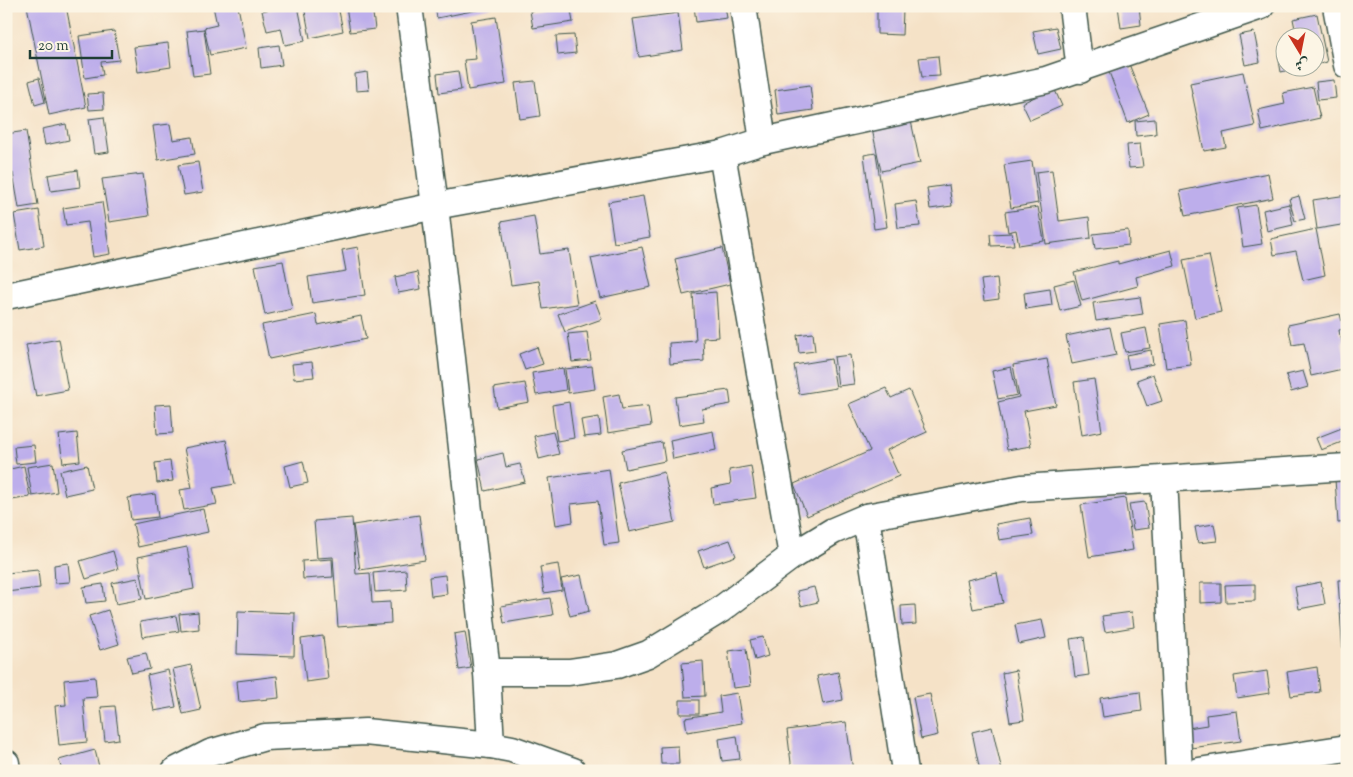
<svg xmlns="http://www.w3.org/2000/svg" width="1353" height="777" font-family="'Sorts Mill Goudy',Amiri,serif">
<style>
.building{fill:#bdaeeb}
.lines{fill:none;stroke-linecap:round;stroke-linejoin:round}
.street-casing{stroke:#3f564a;stroke-width:29}
.street{stroke:#fff;stroke-width:26}
</style>
<rect width="100%" height="100%" fill="#fcf5e5"/>
<filter id="ink" filterUnits="userSpaceOnUse"><feTurbulence type="fractalNoise" baseFrequency=".02" numOctaves="2"/><feDisplacementMap in="SourceGraphic" scale="10" xChannelSelector="R" yChannelSelector="G"/><feConvolveMatrix kernelMatrix="1 2 1 2 8 2 1 2 1" color-interpolation-filters="sRGB"/></filter>
<filter id="wash" filterUnits="userSpaceOnUse"><feTurbulence type="fractalNoise" baseFrequency=".0096" numOctaves="4" result="noise"/><feDisplacementMap in="SourceGraphic" scale="20" xChannelSelector="R" yChannelSelector="G"/><feGaussianBlur stdDeviation="1.12" result="paint"/><feColorMatrix in="noise" values="0 0 0 0 0 0 0 0 0 0 0 0 0 0 0 0 0 1.4 0 .05"/><feComposite in="paint" operator="in"/></filter>
<g filter="url(#wash)">
<rect width="100%" height="100%" fill="#f5e2c7"/>
<g id="blocks">
<g class="building">
<polygon points="27,6 66,6 86,107 49,115"/>
<polygon points="213,6 238,6 246,48 210,55 204,28 217,25"/>
<polygon points="284,6 298,6 305,41 285,45 281,28 267,31 262,11"/>
<polygon points="304,6 338,6 343,31 310,38"/>
<polygon points="346,6 372,6 375,29 350,32"/>
<polygon points="435,6 492,6 492,7 437,18"/>
<polygon points="563,6 570,6 573,22 533,28 530,11"/>
<polygon points="694,6 725,6 727,18 696,22"/>
<polygon points="1118,6 1139,6 1141,25 1121,28"/>
<polygon points="877,9 903,10 902,35 877,34"/>
<polygon points="678,13 683,50 639,57 633,19"/>
<polygon points="1317,14 1327,62 1316,65 1316,38 1297,38 1293,19"/>
<polygon points="496,17 506,84 468,90 464,60 476,59 471,21"/>
<polygon points="1056,27 1061,49 1038,54 1033,31"/>
<polygon points="204,29 210,74 193,76 187,31"/>
<polygon points="114,31 119,60 101,62 103,75 85,78 79,36"/>
<polygon points="1254,32 1260,62 1245,65 1239,35"/>
<polygon points="574,35 576,53 558,55 556,36"/>
<polygon points="168,43 171,67 138,72 134,47"/>
<polygon points="279,45 282,65 261,68 259,48"/>
<polygon points="1286,53 1286,68 1298,68 1281,72 1278,55"/>
<polygon points="938,56 940,76 922,77 919,58"/>
<polygon points="1129,64 1149,114 1128,123 1109,72"/>
<polygon points="458,71 461,90 439,93 437,74"/>
<polygon points="367,72 369,90 356,91 355,74"/>
<polygon points="1243,72 1255,126 1223,133 1226,147 1204,151 1190,83"/>
<polygon points="39,78 45,102 35,105 29,81"/>
<polygon points="1334,80 1336,98 1318,100 1316,82"/>
<polygon points="535,81 540,116 520,119 515,83"/>
<polygon points="810,85 813,110 778,115 775,90"/>
<polygon points="1313,87 1320,118 1262,131 1258,110 1285,104 1283,93"/>
<polygon points="1054,88 1062,106 1030,120 1022,103"/>
<polygon points="103,93 104,109 89,110 87,94"/>
<polygon points="104,117 109,152 94,154 89,119"/>
<polygon points="1155,119 1156,134 1136,136 1135,121"/>
<polygon points="911,121 920,163 881,171 872,129"/>
<polygon points="66,124 69,140 45,145 42,129"/>
<polygon points="170,124 173,140 192,137 195,154 158,160 153,126"/>
<polygon points="26,131 38,205 19,208 13,173 6,174 6,134"/>
<polygon points="1140,144 1143,167 1129,168 1127,145"/>
<polygon points="876,153 887,227 874,229 864,155"/>
<polygon points="1032,161 1038,203 1011,208 1004,165"/>
<polygon points="198,162 203,192 184,195 178,165"/>
<polygon points="78,170 80,187 51,191 48,175"/>
<polygon points="1052,170 1059,221 1089,217 1091,238 1046,244 1036,172"/>
<polygon points="1268,173 1273,198 1185,216 1180,191"/>
<polygon points="143,174 149,216 109,222 102,179"/>
<polygon points="949,185 952,206 930,209 927,188"/>
<polygon points="1347,195 1347,224 1317,229 1313,200"/>
<polygon points="643,196 650,237 614,243 608,202"/>
<polygon points="1299,196 1305,219 1295,221 1289,199"/>
<polygon points="916,201 920,226 898,228 895,204"/>
<polygon points="102,202 110,254 93,257 88,222 66,225 63,208"/>
<polygon points="1289,204 1293,225 1267,231 1263,210"/>
<polygon points="1256,205 1262,244 1243,247 1237,208"/>
<polygon points="1038,207 1044,241 1019,245 1016,230 1008,232 1005,212"/>
<polygon points="39,210 44,246 20,250 14,214"/>
<polygon points="534,216 540,254 569,250 577,304 543,309 539,281 511,285 501,222"/>
<polygon points="1316,229 1325,275 1303,280 1296,251 1274,255 1271,239"/>
<polygon points="1128,230 1129,245 1095,249 1093,234"/>
<polygon points="1012,233 1014,245 991,246 990,234"/>
<polygon points="358,247 365,295 312,303 308,277 346,271 342,250"/>
<polygon points="642,247 651,287 600,298 591,258"/>
<polygon points="722,248 730,284 683,295 675,259"/>
<polygon points="1171,250 1175,266 1136,277 1138,286 1082,301 1074,272 1118,261 1118,264"/>
<polygon points="1209,255 1221,312 1195,318 1183,260"/>
<polygon points="283,261 292,309 265,315 255,266"/>
<polygon points="418,272 421,289 398,293 395,277"/>
<polygon points="997,278 999,299 984,301 981,280"/>
<polygon points="1074,280 1081,306 1060,311 1054,285"/>
<polygon points="1050,289 1052,305 1026,309 1024,293"/>
<polygon points="716,292 719,337 703,338 704,361 670,364 669,343 696,341 693,294"/>
<polygon points="1140,297 1143,314 1096,321 1093,303"/>
<polygon points="595,301 602,319 565,332 558,314"/>
<polygon points="316,314 318,325 361,316 366,339 269,359 262,325"/>
<polygon points="1340,314 1344,329 1339,330 1340,336 1347,333 1347,352 1341,337 1347,368 1311,376 1304,343 1292,345 1288,325"/>
<polygon points="1185,320 1191,365 1166,368 1160,324"/>
<polygon points="1110,327 1116,355 1072,364 1066,336"/>
<polygon points="1146,328 1150,348 1125,352 1121,333"/>
<polygon points="587,332 591,360 572,362 568,334"/>
<polygon points="813,333 815,351 799,353 797,335"/>
<polygon points="59,339 68,390 36,396 26,345"/>
<polygon points="537,347 543,364 525,370 519,354"/>
<polygon points="1151,350 1153,364 1129,369 1126,355"/>
<polygon points="850,355 854,384 838,386 834,357"/>
<polygon points="831,359 836,388 799,394 794,365"/>
<polygon points="1047,359 1056,405 1024,411 1031,446 1007,450 998,402 1019,397 1013,365"/>
<polygon points="312,362 314,377 294,379 292,364"/>
<polygon points="592,366 595,389 568,393 565,369"/>
<polygon points="1011,367 1017,395 998,399 992,371"/>
<polygon points="563,368 566,390 536,395 532,373"/>
<polygon points="1303,371 1308,387 1291,392 1286,375"/>
<polygon points="1153,374 1162,401 1147,406 1137,380"/>
<polygon points="1094,379 1102,431 1082,435 1074,382"/>
<polygon points="525,383 529,402 497,408 494,388"/>
<polygon points="886,388 891,398 909,390 927,432 887,450 899,476 807,516 794,484 870,451 849,404"/>
<polygon points="729,390 731,404 702,409 704,421 679,425 675,397"/>
<polygon points="619,394 622,409 648,406 651,426 608,433 603,397"/>
<polygon points="569,402 574,438 557,441 552,405"/>
<polygon points="171,404 173,433 157,434 155,405"/>
<polygon points="599,417 601,435 584,437 581,420"/>
<polygon points="1347,426 1347,440 1321,450 1316,438"/>
<polygon points="713,431 716,450 673,459 670,440"/>
<polygon points="553,432 559,454 539,459 534,436"/>
<polygon points="77,433 80,461 63,463 59,435"/>
<polygon points="226,440 235,484 213,488 217,504 184,510 180,490 192,488 184,448"/>
<polygon points="662,442 665,461 626,469 622,450"/>
<polygon points="34,445 36,462 16,464 14,447"/>
<polygon points="503,453 506,467 520,464 525,482 485,491 478,459"/>
<polygon points="170,461 173,481 157,483 155,463"/>
<polygon points="303,461 308,483 290,487 285,466"/>
<polygon points="53,463 57,492 32,496 27,467"/>
<polygon points="87,465 92,489 65,495 60,471"/>
<polygon points="24,466 30,497 6,501 6,470"/>
<polygon points="751,466 756,498 713,504 711,488 731,484 729,470"/>
<polygon points="609,469 619,543 604,545 598,501 571,504 573,522 556,525 549,478"/>
<polygon points="664,472 675,522 629,532 618,483"/>
<polygon points="1335,479 1347,479 1347,522 1338,523"/>
<polygon points="155,494 158,517 131,520 128,498"/>
<polygon points="1125,498 1133,550 1089,557 1081,505"/>
<polygon points="1145,502 1149,528 1133,530 1129,504"/>
<polygon points="203,509 208,532 138,547 133,524"/>
<polygon points="419,515 425,560 360,570 353,525"/>
<polygon points="352,518 356,574 370,573 372,603 390,602 391,623 338,627 333,557 317,558 314,521"/>
<polygon points="1030,518 1033,535 999,540 996,524"/>
<polygon points="1214,524 1217,541 1198,543 1195,527"/>
<polygon points="730,540 736,556 704,567 698,551"/>
<polygon points="187,547 194,589 146,599 138,557"/>
<polygon points="113,551 118,569 86,579 80,561"/>
<polygon points="332,559 333,577 303,579 302,561"/>
<polygon points="68,563 70,582 55,583 54,565"/>
<polygon points="558,564 562,590 544,593 540,567"/>
<polygon points="38,570 40,588 6,592 6,573"/>
<polygon points="406,570 407,590 375,592 373,573"/>
<polygon points="997,573 1003,603 973,609 967,580"/>
<polygon points="445,575 447,594 431,596 429,577"/>
<polygon points="581,575 589,611 570,616 561,579"/>
<polygon points="138,578 142,599 116,604 112,583"/>
<polygon points="1338,580 1347,580 1347,686 1345,686"/>
<polygon points="1321,582 1325,604 1299,609 1295,587"/>
<polygon points="1200,583 1221,583 1221,602 1200,603"/>
<polygon points="103,584 105,601 86,603 83,587"/>
<polygon points="1255,584 1255,601 1226,602 1225,585"/>
<polygon points="814,587 818,602 801,606 797,591"/>
<polygon points="550,598 553,615 504,623 501,606"/>
<polygon points="915,605 916,624 902,625 901,606"/>
<polygon points="108,610 119,644 100,650 89,616"/>
<polygon points="238,611 295,613 294,656 237,654"/>
<polygon points="198,612 199,629 181,631 179,614"/>
<polygon points="1132,612 1134,627 1105,632 1102,616"/>
<polygon points="176,616 179,631 142,637 140,622"/>
<polygon points="1042,620 1046,638 1019,644 1015,625"/>
<polygon points="465,632 471,668 459,670 454,634"/>
<polygon points="323,636 328,679 306,682 301,639"/>
<polygon points="763,637 768,656 755,660 750,640"/>
<polygon points="1084,637 1089,675 1075,677 1070,639"/>
<polygon points="746,649 751,686 733,688 728,651"/>
<polygon points="146,653 150,669 132,673 127,657"/>
<polygon points="703,661 705,696 685,697 682,663"/>
<polygon points="191,665 201,710 183,714 173,669"/>
<polygon points="1317,667 1320,692 1291,696 1287,672"/>
<polygon points="168,670 176,707 154,711 147,675"/>
<polygon points="1016,670 1024,720 1010,722 1002,673"/>
<polygon points="1267,671 1270,693 1237,698 1234,676"/>
<polygon points="838,672 843,700 823,704 817,676"/>
<polygon points="277,676 279,698 239,702 237,681"/>
<polygon points="95,677 97,697 83,698 87,742 59,745 55,706 66,705 64,680"/>
<polygon points="1140,692 1142,711 1103,717 1100,698"/>
<polygon points="737,693 742,723 687,732 685,718 721,712 719,696"/>
<polygon points="930,694 938,735 921,739 913,697"/>
<rect x="680" y="700" width="19" height="14"/>
<polygon points="115,706 119,739 105,741 101,707"/>
<polygon points="1237,711 1241,741 1191,748 1188,728 1207,725 1206,715"/>
<polygon points="846,722 853,771 792,771 787,730"/>
<polygon points="992,727 1002,771 980,771 972,732"/>
<polygon points="737,736 740,759 722,761 719,739"/>
<polygon points="678,746 679,764 661,764 660,747"/>
<polygon points="95,750 100,771 62,771 59,760"/>
</g>
</g>
</g>
<g filter="url(#ink)">
<use href="#blocks" fill-opacity="0" stroke="#3f564a" stroke-width="1"/>
<g class="lines">
<g class="street-casing">
<g id="street">
<polyline points="409,6 435,206 487,672 491,745"/>
<polyline points="743,6 763,141"/>
<polyline points="1072,6 1080,70"/>
<polyline points="1336,6 1347,65"/>
<polyline points="722,154 792,556"/>
<polyline points="6,296 435,206 722,154 763,141 1046,80 1261,6"/>
<polyline points="1164,479 1179,771"/>
<polyline points="866,517 905,771"/>
<polyline points="487,672 569,672 617,665 648,654 720,610 792,556 833,531 866,517 1022,488 1347,467"/>
<polyline points="6,763 7,771"/>
<polyline points="175,771 210,753 265,737 365,732 491,745 512,749 573,771"/>
<polyline points="1199,771 1347,748"/>
</g>
</g>
<use href="#street" class="street"/>
</g>
</g>
<rect width="1353" height="777" fill="none" stroke="#fcf5e5" stroke-width="25"/>
<g transform="translate(1300 52) rotate(170)"><circle r="24" fill="#fcf5e5" stroke="#a4ab9e"/>
<path d="M0-4L9 19L0 12L-9 19Z" fill="#c8321e"/>
<text y="-8" font-size="14" font-weight="bold" text-anchor="middle" fill="#1f3d34">ش</text>
</g>
<path d="M30 50v8h82v-8" fill="none" stroke="#1f3d34" stroke-width="2.5"/>
<text x="38" y="50" font-size="15" fill="#1f3d34" stroke="#fcf5e5" stroke-width="4" paint-order="stroke">20 m</text>
</svg>
